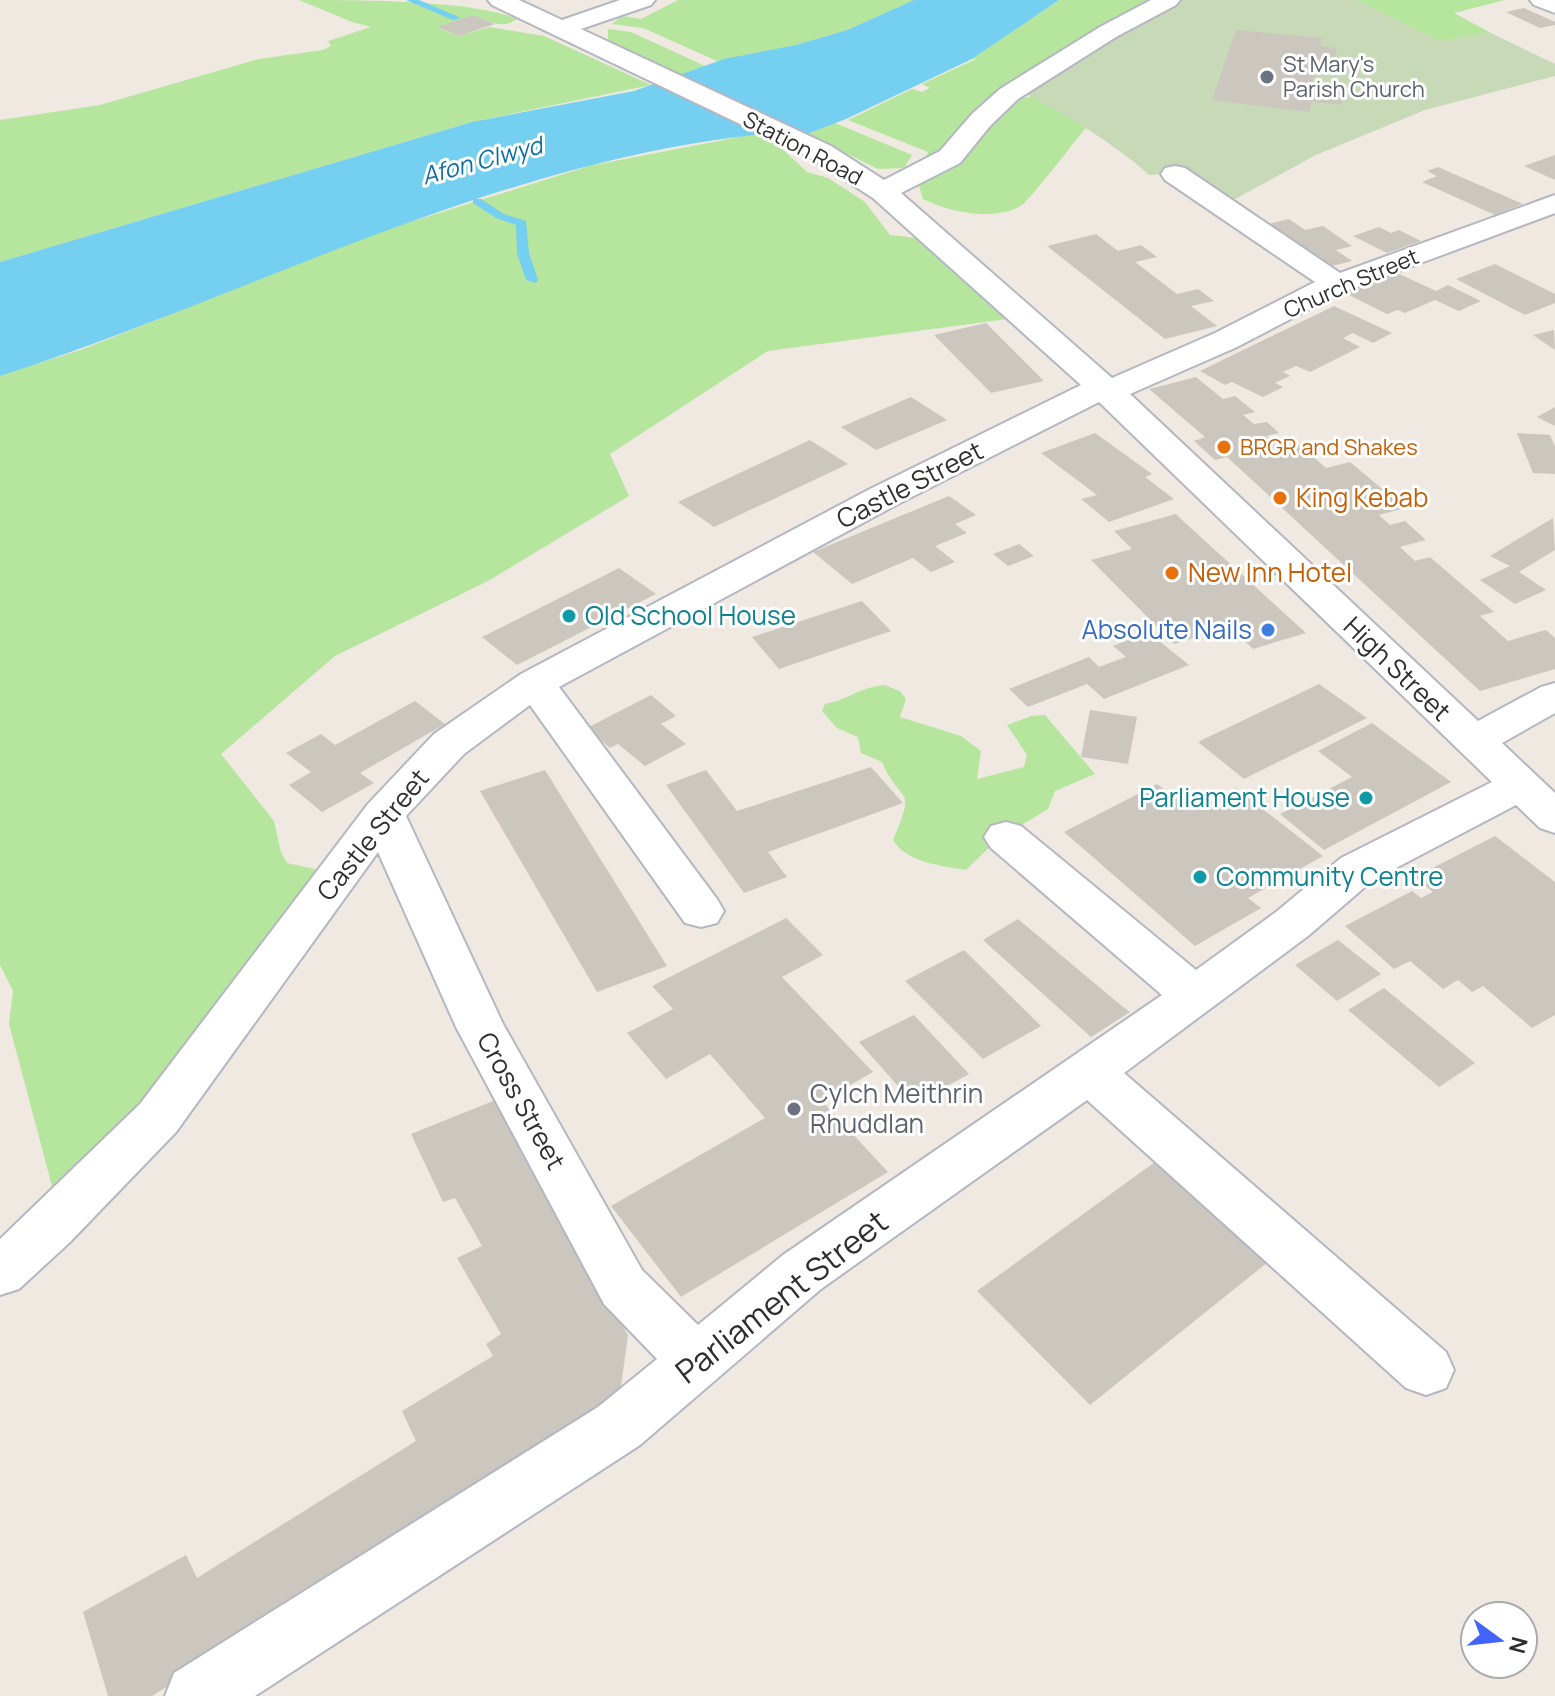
<svg xmlns="http://www.w3.org/2000/svg" width="1555" height="1696" font-family="Manrope,sans-serif">
<style>
.green{fill:#b6e59e}
.cemetery{fill:#c8d9b8}
.water{fill:#75cff0}
.lines{fill:none;stroke-linecap:round;stroke-linejoin:round}
.stream{fill:#75cff0;fill-rule:evenodd}
.building{fill:#cbc7bf}
.minor-casing{stroke:#b4b7c1;stroke-width:4}
.minor{fill:#fff;fill-rule:evenodd}
.worship-dot{fill:#6b7280;stroke:#fff;stroke-width:3}
.food-dot{fill:#e8710a;stroke:#fff;stroke-width:3}
.culture-dot{fill:#0f9aa8;stroke:#fff;stroke-width:3}
.shop-dot{fill:#3f7fe0;stroke:#fff;stroke-width:3}
.labels{text-anchor:middle;stroke-width:6;stroke-linejoin:round;paint-order:stroke}
.far-worship-label{font-size:22px;fill:#5b616d;stroke:#fff;text-anchor:start}
.far-street-label{font-size:22px;fill:#2e2e2e;stroke:#fff}
.far-food-label{font-size:22px;fill:#c56008;stroke:#fff;text-anchor:start}
.far-water-label{font-size:24px;font-style:italic;fill:#0d6fa3;stroke:#fff}
.street-label{font-size:26px;fill:#2e2e2e;stroke:#fff}
.food-label{font-size:26px;fill:#c56008;stroke:#fff;text-anchor:start}
.culture-label{font-size:26px;fill:#0d838f;stroke:#fff;text-anchor:start}
.shop-label{font-size:26px;fill:#366cbe;stroke:#fff;text-anchor:end}
.worship-label{font-size:26px;fill:#5b616d;stroke:#fff;text-anchor:start}
.near-street-label{font-size:32px;fill:#2e2e2e;stroke:#fff}
</style>
<rect width="100%" height="100%" fill="#efe9e1"/>
<g class="green">
<path d="M299,0C354,0 474,0 517,19C503,30 488,21 473,15L438,28L459,36L489,27L544,36L651,85L472,122L0,262V120L100,105L259,59L323,50L331,46L328,41L371,27L352,22Z"/>
<polygon points="678,0 914,0 847,30 796,45 717,61 643,28 612,24 622,16 641,19"/>
<path d="M1059,0H1156L1011,100L1039,95L1099,112C1084,128 1030,202 1019,207C990,221 950,212 923,199L919,186L928,152L848,120L912,89L922,92L930,88L922,84L976,59H972Z"/>
<polygon points="1356,0 1505,0 1454,13 1491,33 1439,41"/>
<polygon points="608,29 631,32 705,66 681,75 614,44 608,39"/>
<polygon points="835,123 912,155 904,168 878,169 807,134"/>
<polygon points="754,134 776,143 807,172 828,178 865,202 890,235 917,238 1007,319 768,351 610,454 629,496 488,581 335,656 221,754 274,821 281,852 287,863 324,871 168,1081 56,1201 9,1024 13,991 0,965 0,376 86,348 372,234 589,166"/>
<path d="M884,685L900,691L906,699L900,717L961,736L981,751L977,779L1024,767L1027,755L1007,725L1031,716L1045,715L1095,774L1055,791L1048,809L998,839L966,870C942,866 907,863 893,840C917,782 902,808 882,762L861,753L858,737L837,728L822,711L825,704C850,699 858,688 884,685Z"/>
</g>
<path class="cemetery" d="M1182,0H1356L1439,41L1491,33L1555,64V76L1425,110L1316,155L1228,203L1192,172L1149,175C1110,140 1067,116 1021,91L1101,43Z"/>
<path class="water" d="M914,0H1059L972,59L846,119L807,134L801,131C520,148 263,291 0,376V262L472,122L634,91L724,59L796,45L847,30Z"/>
<g class="lines">
<g class="stream">
<polygon points="406,0 419,0 461,18 453,20"/>
<polygon points="473,199 481,199 504,214 526,221 529,253 538,280 536,283 526,280 517,253 516,225 496,218 473,203"/>
</g>
</g>
<g class="building">
<polygon points="1524,8 1555,22 1555,25 1540,28 1506,12"/>
<polygon points="473,15 495,24 459,36 437,27"/>
<polygon points="1236,30 1322,38 1320,46 1337,48 1333,66 1317,64 1311,88 1344,91 1341,105 1312,102 1309,112 1212,100"/>
<polygon points="1555,155 1555,180 1524,166"/>
<polygon points="1438,167 1523,204 1495,215 1422,182 1437,176 1427,171"/>
<polygon points="1289,219 1305,230 1323,226 1352,246 1336,250 1352,261 1324,268 1263,225"/>
<polygon points="1379,227 1391,233 1399,230 1421,241 1387,253 1353,236"/>
<polygon points="1096,234 1118,251 1141,245 1157,257 1135,262 1177,294 1198,289 1214,301 1191,306 1217,326 1165,339 1047,246"/>
<polygon points="1495,264 1555,294 1555,303 1525,315 1456,279"/>
<polygon points="1395,272 1436,291 1448,285 1481,301 1459,311 1435,300 1405,313 1398,310 1387,314 1345,293"/>
<polygon points="1334,306 1392,333 1373,343 1353,333 1343,338 1360,347 1310,372 1296,366 1283,372 1290,376 1275,383 1283,387 1263,397 1232,382 1225,385 1200,371"/>
<polygon points="986,323 1044,381 991,393 934,335"/>
<polygon points="1554,330 1555,350 1533,335"/>
<polygon points="1196,377 1223,399 1235,396 1255,412 1243,415 1254,424 1267,422 1279,433 1266,436 1277,445 1295,441 1326,468 1350,462 1405,508 1379,515 1390,525 1405,521 1426,540 1400,547 1415,561 1430,557 1494,612 1480,616 1508,641 1546,630 1555,638 1555,669 1480,691 1227,457 1215,460 1194,441 1205,437 1149,389"/>
<polygon points="911,397 947,420 876,450 841,427"/>
<polygon points="1555,407 1555,426 1537,417"/>
<polygon points="1095,433 1152,474 1145,477 1174,499 1109,522 1081,499 1097,495 1041,453"/>
<polygon points="1517,433 1550,435 1555,447 1555,474 1533,473"/>
<polygon points="810,440 848,464 714,527 678,502"/>
<polygon points="949,496 976,515 955,524 967,533 935,546 955,562 931,572 913,558 852,584 813,552"/>
<polygon points="1176,514 1181,519 1306,633 1253,649 1230,627 1174,644 1091,560 1132,549 1114,531"/>
<polygon points="1553,518 1555,550 1519,572 1546,590 1515,604 1480,580 1510,566 1490,556"/>
<polygon points="1019,544 1034,556 1008,566 993,554"/>
<polygon points="619,568 656,594 517,665 482,637"/>
<polygon points="862,601 891,631 779,669 752,637"/>
<polygon points="1148,632 1189,665 1104,699 1087,684 1028,707 1009,689 1089,657 1099,667 1126,657 1113,646"/>
<polygon points="1319,684 1367,718 1244,779 1198,742"/>
<polygon points="651,695 676,716 661,724 686,744 645,766 618,744 610,748 587,728"/>
<polygon points="415,701 445,724 360,773 374,783 322,812 289,785 311,772 286,753 321,734 335,745"/>
<polygon points="1090,710 1137,717 1128,764 1081,757"/>
<polygon points="1372,723 1451,782 1324,850 1280,814 1352,777 1318,751"/>
<polygon points="871,767 903,803 768,852 787,877 744,893 666,785 706,770 737,811"/>
<polygon points="545,770 667,966 597,992 480,791"/>
<polygon points="1157,784 1192,811 1236,788 1323,856 1248,898 1261,908 1195,946 1064,832"/>
<polygon points="1495,836 1555,882 1555,1015 1532,1028 1483,986 1472,992 1458,980 1443,989 1410,961 1394,969 1345,926 1412,891 1421,898 1433,892 1415,877"/>
<polygon points="786,918 823,955 782,977 873,1072 822,1101 888,1172 681,1297 611,1206 765,1118 710,1054 666,1079 627,1033 673,1009 652,986"/>
<polygon points="1018,919 1117,1002 1130,1012 1091,1037 983,940"/>
<polygon points="1338,940 1381,974 1337,1001 1295,965"/>
<polygon points="964,950 1041,1026 983,1059 905,981"/>
<polygon points="1384,988 1475,1063 1439,1087 1348,1010"/>
<polygon points="914,1015 969,1074 914,1104 859,1042"/>
<polygon points="498,1099 555,1211 628,1335 619,1401 152,1696 108,1696 83,1612 186,1555 197,1578 416,1441 402,1411 493,1356 486,1344 501,1334 457,1258 482,1246 455,1198 443,1202 411,1134"/>
<polygon points="1159,1159 1273,1258 1090,1405 977,1291"/>
</g>
<g class="lines">
<g class="minor-casing">
<g id="minor">
<path d="M488,0H519L562,20L620,0H655L651,5L581,29L831,146L884,180L940,151L972,114L1000,89L1100,27L1151,0H1180L1176,5L1116,37L1018,99L990,126L960,163L901,193L1112,378L1215,333L1315,282L1165,180L1161,174L1165,168L1175,166L1185,168L1340,273L1555,195V213L1340,293L1237,347L1130,394L1478,721L1541,687L1555,683V713L1502,743L1555,793V833L1540,828L1516,805L1373,880L1308,936L1124,1073L1446,1352L1454,1370L1446,1388L1426,1395L1406,1388L1087,1100L821,1289L640,1445L255,1696H165L174,1673L598,1407L657,1359L604,1304L456,1027L378,852L176,1132L70,1242L19,1289L0,1295V1239L140,1104L368,804L434,734L521,674L870,489L1081,385L873,198L811,158L492,5ZM1099,402L1492,782L1341,858L1276,912L1196,970L1021,826L1006,822L991,826L984,837L991,848L1162,995L783,1255L698,1325L642,1270L503,1024L406,816L464,754L530,705L685,923L701,927L717,923L724,911L717,899L559,687L896,505Z"/>
<polygon points="1530,0 1555,0 1555,13 1534,5"/>
</g>
</g>
<use href="#minor" class="minor"/>
</g>
<g class="worship-dot">
<circle cx="1267" cy="77" r="8"/>
<circle cx="794" cy="1109" r="8"/>
</g>
<g class="food-dot">
<circle cx="1224" cy="447" r="8"/>
<circle cx="1280" cy="498" r="8"/>
<circle cx="1172" cy="573" r="8"/>
</g>
<g class="culture-dot">
<circle cx="569" cy="616" r="8"/>
<circle cx="1366" cy="798" r="8"/>
<circle cx="1200" cy="877" r="8"/>
</g>
<circle class="shop-dot" cx="1268" cy="630" r="8"/>
<g class="labels">
<g class="far-worship-label">
<text x="1283" y="72">St Mary's<tspan x="1283" dy="25">Parish Church</tspan></text>
</g>
<g class="far-street-label">
<text transform="translate(803 148) rotate(28)" y="8">Station Road</text>
<text transform="translate(1351 283) rotate(-23)" y="8">Church Street</text>
</g>
<g class="far-food-label">
<text x="1240" y="455">BRGR and Shakes</text>
</g>
<g class="far-water-label">
<text transform="translate(482 161) rotate(-15)" y="8">Afon Clwyd</text>
</g>
<g class="street-label">
<text transform="translate(910 485) rotate(-27)" y="9">Castle Street</text>
<text transform="translate(1397 669) rotate(44)" y="9">High Street</text>
<text transform="translate(373 835) rotate(-51)" y="9">Castle Street</text>
<text transform="translate(521 1101) rotate(61)" y="9">Cross Street</text>
</g>
<g class="food-label">
<text x="1296" y="507">King Kebab</text>
<text x="1188" y="582">New Inn Hotel</text>
</g>
<g class="culture-label">
<text x="585" y="625">Old School House</text>
<text x="1350" y="807" text-anchor="end">Parliament House</text>
<text x="1216" y="886">Community Centre</text>
</g>
<g class="shop-label">
<text x="1252" y="639">Absolute Nails</text>
</g>
<g class="worship-label">
<text x="810" y="1103">Cylch Meithrin<tspan x="810" dy="30">Rhuddlan</tspan></text>
</g>
<g class="near-street-label">
<text transform="translate(782 1297) rotate(-38)" y="11">Parliament Street</text>
</g>
</g>
<g transform="translate(1499 1640) rotate(105)"><circle r="38" fill="#ffffff" stroke="#ababab" stroke-width="2"/>
<path d="M0-6L14 30L0 20L-14 30Z" fill="#4264fb"/>
<text y="-12" font-size="22" font-weight="bold" text-anchor="middle" fill="#2e2e2e">N</text>
</g>
</svg>
